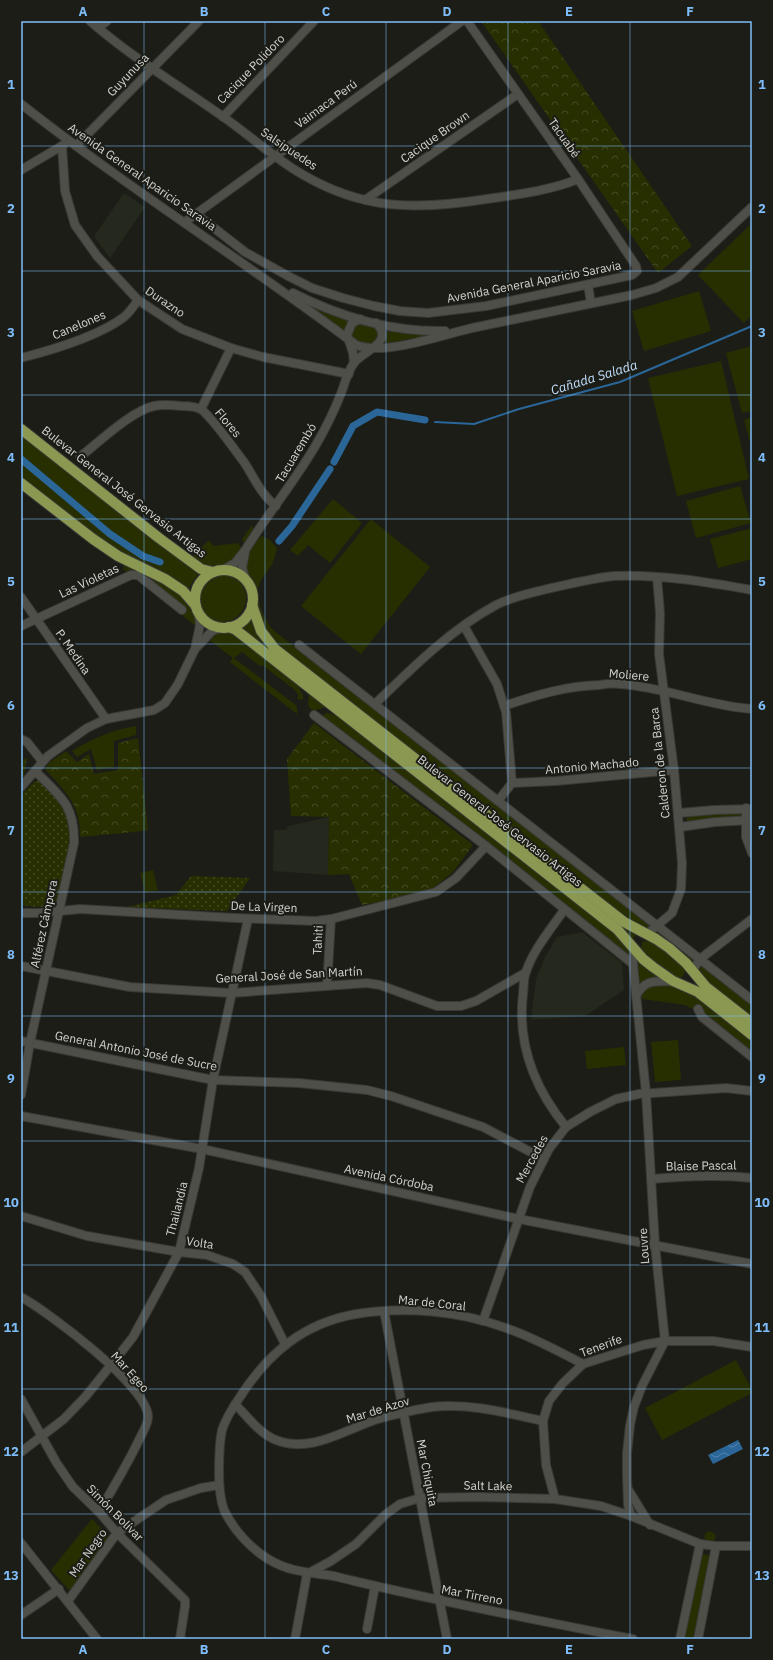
<svg xmlns="http://www.w3.org/2000/svg" width="773" height="1660" font-family="'IBM Plex Sans',sans-serif">
<style>
.built{fill:#25281d}
.grass{fill:#272f00}
.forest{fill:url(#forest-crowns)}
.park{fill:url(#park-dots)}
.water{fill:url(#water-waves)}
.lines{fill:none;stroke-linecap:round;stroke-linejoin:round}
.stream{stroke:#2b6699;stroke-width:2}
.canal{stroke:#2b6699;stroke-width:7}
.minor-casing{stroke:#383935;stroke-width:10}
.major-casing{stroke:#383935;stroke-width:12}
.minor{stroke:#4e4f49;stroke-width:8}
.major{stroke:#8b9852;stroke-width:10}
.grid{fill:none;stroke:#7ebdf9;stroke-width:1;stroke-opacity:0.55}
.labels{text-anchor:middle;stroke-width:4;stroke-linejoin:round;paint-order:stroke}
.street-label{font-size:12px;fill:#d3d4d0;stroke:#1c1d17}
.water-label{font-size:13px;font-style:italic;fill:#c1e0fe;stroke:#1c1d17}
.neatline{fill:none;stroke:#7ebdf9;stroke-width:1.5}
.grid-label{font-size:13px;text-anchor:middle;font-weight:bold;fill:#7ebdf9}
</style>
<defs>
<pattern id="forest-crowns" width="20" height="18" patternUnits="userSpaceOnUse"><rect width="20" height="18" fill="#272f00"/><path d="M2 6a3 3 0 1 1 6 0M12 15a3 3 0 1 1 6 0" fill="none" stroke="#454c24"/></pattern>
<pattern id="park-dots" width="8" height="8" patternUnits="userSpaceOnUse"><rect width="8" height="8" fill="#272f00"/><path d="M2 2h.1M6 6h.1" fill="none" stroke="#454c24" stroke-width="1.8" stroke-linecap="round"/></pattern>
<pattern id="water-waves" width="16" height="10" patternUnits="userSpaceOnUse"><rect width="16" height="10" fill="#2b6699"/><path d="M0 5q4-4 8 0t8 0" fill="none" stroke="#5382ab"/></pattern>
</defs>
<rect width="100%" height="100%" fill="#1c1d17"/>
<g class="built">
<polygon points="124,193 145,207 110,258 94,236"/>
<polygon points="329,817 328,875 273,871 274,830 286,830 288,826"/>
<polygon points="582,932 622,963 624,990 585,1016 531,1020 536,979 545,957 557,937"/>
</g>
<g class="grass">
<polygon points="752,223 752,315 744,323 698,275"/>
<polygon points="699,291 711,331 644,351 632,311"/>
<polygon points="301,300 349,321 343,332"/>
<polygon points="363,322 372,325 379,331 378,337 371,345 361,343 352,337 351,329 357,323"/>
<polygon points="385,331 430,335 382,344"/>
<polygon points="752,346 752,411 742,413 726,353"/>
<polygon points="721,361 749,479 677,496 648,378"/>
<polygon points="752,417 752,449 744,420"/>
<polygon points="21,434 199,573 191,584 189,590 162,572 119,554 21,479"/>
<polygon points="740,486 751,523 696,538 686,501"/>
<polygon points="333,499 362,523 330,563 308,545 298,556 290,550"/>
<polygon points="371,519 430,567 361,654 301,606"/>
<polygon points="252,525 253,529 244,543 242,539"/>
<polygon points="752,528 752,559 718,568 710,539"/>
<path d="M262,536L270,540L277,548C275,555 274,561 271,566C267,573 261,578 259,585C255,599 264,619 273,630L652,924L650,927H642L625,919L278,647L266,632L256,607L254,587L245,570L248,555L256,541Z"/>
<polygon points="209,540 213,546 238,543 242,548 234,561 228,564 208,566 204,565 193,556"/>
<path d="M124,565C159,577 189,588 198,628L182,615L186,611V608L143,574L129,573L123,569Z"/>
<circle cx="222" cy="598" r="24"/>
<polygon points="252,616 257,631 637,934 633,939 239,627"/>
<polygon points="228,631 235,633 298,686 303,695 303,700 297,699 298,695 294,689 262,665 260,666 242,652 234,658 297,706 297,714 231,663 230,662 233,658 209,640 220,632"/>
<polygon points="309,693 327,706 326,707 313,711 308,706"/>
<path d="M326,713C341,714 348,728 361,732L613,929L631,952L627,956L321,716Z"/>
<path d="M136,726V735L114,741V767L97,770L91,749L77,757L72,751C94,738 111,730 136,726Z"/>
<polygon points="714,813 742,813 742,816 689,822 686,819 688,816"/>
<polygon points="153,870 158,890 145,893 140,873"/>
<polygon points="659,929 694,959 692,962 654,932"/>
<path d="M651,939L680,961L686,970L683,976L679,979C664,975 651,961 641,951L642,942Z"/>
<polygon points="635,955 662,978 645,981 638,988"/>
<polygon points="701,963 752,1004 752,1019 714,990 698,971"/>
<polygon points="669,984 701,999 752,1038 752,1052 709,1018 698,1006 695,1010 685,1005 642,999 641,992 646,986"/>
<polygon points="678,1040 681,1080 655,1082 651,1042"/>
<polygon points="624,1047 626,1065 587,1069 585,1051"/>
<polygon points="736,1360 752,1390 752,1393 662,1440 645,1408"/>
<polygon points="92,1519 109,1536 70,1591 51,1570"/>
<circle cx="710" cy="1537" r="5.5"/>
<polygon points="704,1554 708,1555 710,1558 694,1639 684,1639 701,1556"/>
</g>
<g class="forest">
<polygon points="481,21 538,21 692,246 658,273"/>
<polygon points="314,723 473,845 453,872 432,889 385,901 362,905 349,874 328,875 329,817 291,816 287,759"/>
<path d="M138,738L148,830L134,832L80,837C81,805 65,791 45,769L50,762L66,751L77,762L89,754L94,774L118,770V743Z"/>
</g>
<g class="park">
<polygon points="27,758 24,776 21,779 21,760"/>
<path d="M35,781H40C58,801 72,811 70,840L57,901C44,909 36,907 21,905V795Z"/>
<polygon points="191,876 250,878 227,911 127,907 176,895"/>
</g>
<polygon class="water" points="738,1440 743,1449 713,1464 708,1455"/>
<g class="lines">
<polyline class="stream" points="435,422 474,424 519,409 620,382 752,326"/>
<g class="canal">
<polyline points="21,459 110,534 143,556 160,562"/>
<polyline points="334,462 353,426 377,412 425,420"/>
<polyline points="279,541 292,526 330,469"/>
</g>
<g class="minor-casing">
<g id="minor">
<path d="M90,21C131,57 178,85 222,116C248,134 273,157 300,173C363,211 417,210 487,199C514,195 553,190 578,179"/>
<polyline points="98,28 107,21"/>
<path d="M21,104C129,189 246,262 356,345C384,356 442,335 472,328C525,317 579,306 632,295L656,288L678,277L752,207"/>
<polyline points="223,117 314,21"/>
<polyline points="62,146 65,191 75,225 97,256 138,300 182,329 231,348 263,357 349,374"/>
<polyline points="76,146 199,21"/>
<polyline points="21,170 65,144"/>
<polyline points="365,200 518,94"/>
<polyline points="196,214 245,252 288,276 312,288 343,298 374,306 400,311 428,313 486,306 632,275 637,271 636,266 578,179 467,21"/>
<polyline points="185,222 462,21"/>
<polyline points="588,285 591,303"/>
<path d="M293,293C340,317 393,332 445,331"/>
<path d="M21,358C52,350 99,336 124,317C130,312 134,306 138,300"/>
<polyline points="354,363 353,353 347,335 352,323 360,319"/>
<polyline points="201,409 231,348"/>
<path d="M80,457C98,443 131,411 154,406C163,404 172,405 181,406C187,406 196,406 202,410C215,421 233,448 244,462C254,477 261,495 276,506"/>
<polyline points="245,552 242,568 246,580"/>
<path d="M223,570L235,563L246,549C268,513 296,480 317,443C327,426 335,409 342,391C345,382 348,371 354,363C362,351 396,343 376,323"/>
<polyline points="21,597 106,719"/>
<polyline points="21,626 131,575 138,575 182,610"/>
<polyline points="464,626 497,684 506,712 512,783 498,801"/>
<polyline points="299,645 752,1000"/>
<polyline points="197,647 212,631 220,628"/>
<path d="M375,704C412,668 450,630 496,605C514,596 532,593 551,588C571,584 593,578 614,576C660,574 707,582 752,590"/>
<path d="M504,706C536,695 566,686 599,685C606,684 614,683 620,684C665,687 707,706 752,709"/>
<polyline points="314,715 486,846 633,964"/>
<polyline points="21,739 27,742 42,761"/>
<polyline points="512,783 556,781 674,770"/>
<polyline points="21,787 48,756 87,728 106,719 154,710 165,703 178,684 195,649 200,625 199,614"/>
<polyline points="746,808 746,837 752,853"/>
<polyline points="679,813 714,810 752,809"/>
<polyline points="680,827 715,822 752,820"/>
<path d="M564,910C551,929 533,950 526,972C523,979 524,987 523,994C517,1044 535,1089 566,1127"/>
<polyline points="21,913 40,913 80,909 235,918 316,921 331,919 436,892 456,878 486,846"/>
<polyline points="647,934 672,913 681,889 682,863 674,770 659,654 660,613 657,577"/>
<polyline points="21,966 130,987 231,993 367,983 380,985 437,1006 461,1006 476,1001 525,973"/>
<polyline points="692,971 700,959 752,919"/>
<polyline points="327,986 331,919"/>
<path d="M636,996C646,978 655,982 673,981"/>
<polyline points="698,1009 702,1017 752,1057"/>
<polyline points="21,1041 213,1080 299,1083 367,1090 391,1096 483,1127 544,1159"/>
<path d="M21,1095L30,1043L74,843C75,805 60,796 35,771"/>
<polyline points="21,1116 202,1149 519,1219 752,1264"/>
<path d="M651,1179C685,1176 718,1174 752,1178"/>
<polyline points="21,1216 87,1236 179,1252 207,1255 233,1264 245,1272 261,1296 285,1344"/>
<path d="M21,1297C47,1311 149,1387 148,1417C148,1425 142,1433 139,1440C127,1465 113,1488 99,1512"/>
<polyline points="384,1311 447,1639"/>
<polyline points="483,1321 530,1187 549,1149 566,1127 590,1112 616,1099 639,1094 726,1088 752,1091"/>
<path d="M583,1364C558,1351 533,1337 506,1328C459,1311 405,1306 356,1314C304,1323 268,1353 240,1397C233,1407 226,1418 222,1430C219,1444 219,1458 219,1472C219,1484 220,1499 224,1510C233,1529 250,1548 268,1559C288,1571 304,1572 327,1575C336,1576 345,1579 354,1581C447,1603 540,1621 633,1639"/>
<polyline points="21,1399 56,1462 73,1487 99,1512 117,1533 185,1600 185,1606 180,1639"/>
<path d="M235,1404C247,1416 260,1434 276,1440C311,1454 346,1429 378,1419C395,1414 414,1410 432,1407C470,1403 507,1413 543,1421"/>
<polyline points="21,1452 64,1419 86,1396 111,1365 133,1337 179,1252 199,1168 213,1080 248,919"/>
<polyline points="628,1489 650,1525"/>
<polyline points="555,1499 546,1465 543,1421 549,1401 563,1383 583,1364 643,1345 665,1341 713,1341 752,1347"/>
<polyline points="631,1516 628,1505 627,1475 627,1453 630,1425 634,1407 642,1386 665,1341 655,1245 646,1093 633,964 634,948"/>
<polyline points="21,1543 97,1639"/>
<polyline points="68,1601 117,1533 166,1500 201,1488 219,1485"/>
<polyline points="21,1615 59,1589"/>
<polyline points="367,1629 375,1586"/>
<polyline points="295,1639 307,1574 331,1561 356,1544 386,1514 400,1504 420,1498 476,1497 555,1499 601,1506 631,1516 700,1544 716,1546 752,1546"/>
<polyline points="680,1639 700,1544"/>
<polyline points="698,1639 716,1546"/>
</g>
</g>
<g class="major-casing">
<g id="major">
<polyline points="21,429 159,538 201,569 213,572"/>
<polyline points="21,483 93,539 118,556 165,579 183,591 196,606"/>
<circle cx="224" cy="599" r="29"/>
<polyline points="252,605 261,631 275,649 624,922 656,939 669,948 686,963 706,987 752,1023"/>
<polyline points="229,627 236,630 617,929 643,959 653,967 673,981 698,992 752,1035"/>
</g>
</g>
<use href="#minor" class="minor"/>
<use href="#major" class="major"/>
</g>
<path class="grid" d="M144,21V1639M265,21V1639M386,21V1639M508,21V1639M630,21V1639M21,146H752M21,271H752M21,395H752M21,519H752M21,644H752M21,768H752M21,892H752M21,1016H752M21,1141H752M21,1265H752M21,1389H752M21,1514H752"/>
<g class="labels">
<g class="street-label">
<text transform="translate(251 69) rotate(-46)" y="4">Cacique Polidoro</text>
<text transform="translate(128 75) rotate(-46)" y="4">Guyunusa</text>
<text transform="translate(326 104) rotate(-36)" y="4">Vaimaca Perú</text>
<text transform="translate(435 137) rotate(-35)" y="4">Cacique Brown</text>
<text transform="translate(564 138) rotate(55)" y="4">Tacuabé</text>
<text transform="translate(289 149) rotate(34)" y="4">Salsipuedes</text>
<text transform="translate(142 177) rotate(35)" y="4">Avenida General Aparicio Saravia</text>
<text transform="translate(534 282) rotate(-11)" y="4">Avenida General Aparicio Saravia</text>
<text transform="translate(165 302) rotate(34)" y="4">Durazno</text>
<text transform="translate(79 325) rotate(-23)" y="4">Canelones</text>
<text transform="translate(228 423) rotate(50)" y="4">Flores</text>
<text transform="translate(296 453) rotate(-59)" y="4">Tacuarembó</text>
<text transform="translate(124 492) rotate(38)" y="4">Bulevar General José Gervasio Artigas</text>
<text transform="translate(89 581) rotate(-25)" y="4">Las Violetas</text>
<text transform="translate(73 652) rotate(55)" y="4">P. Medina</text>
<text transform="translate(629 675) rotate(5)" y="4">Moliere</text>
<text transform="translate(660 763) rotate(-96)" y="4">Calderon de la Barca</text>
<text transform="translate(592 766) rotate(-5)" y="4">Antonio Machado</text>
<text transform="translate(500 821) rotate(38)" y="4">Bulevar General José Gervasio Artigas</text>
<text transform="translate(264 907) rotate(2)" y="4">De La Virgen</text>
<text transform="translate(44 924) rotate(-78)" y="4">Alférez Cámpora</text>
<text transform="translate(318 940) rotate(-87)" y="4">Tahiti</text>
<text transform="translate(289 975) rotate(-3)" y="4">General José de San Martín</text>
<text transform="translate(136 1051) rotate(11)" y="4">General Antonio José de Sucre</text>
<text transform="translate(532 1159) rotate(-61)" y="4">Mercedes</text>
<text transform="translate(701 1166) rotate(-1)" y="4">Blaise Pascal</text>
<text transform="translate(389 1178) rotate(12)" y="4">Avenida Córdoba</text>
<text transform="translate(177 1209) rotate(-76)" y="4">Thailandia</text>
<text transform="translate(200 1243) rotate(9)" y="4">Volta</text>
<text transform="translate(644 1246) rotate(-94)" y="4">Louvre</text>
<text transform="translate(432 1303) rotate(6)" y="4">Mar de Coral</text>
<text transform="translate(601 1346) rotate(-20)" y="4">Tenerife</text>
<text transform="translate(130 1372) rotate(48)" y="4">Mar Egeo</text>
<text transform="translate(378 1410) rotate(-17)" y="4">Mar de Azov</text>
<text transform="translate(427 1473) rotate(79)" y="4">Mar Chiquita</text>
<text transform="translate(488 1486) rotate(1)" y="4">Salt Lake</text>
<text transform="translate(115 1513) rotate(45)" y="4">Simón Bolívar</text>
<text transform="translate(88 1553) rotate(-55)" y="4">Mar Negro</text>
<text transform="translate(472 1595) rotate(11)" y="4">Mar Tirreno</text>
</g>
<g class="water-label">
<text transform="translate(594 377) rotate(-17)" y="5">Cañada Salada</text>
</g>
</g>
<rect width="773" height="1660" fill="none" stroke="#1c1d17" stroke-width="44"/>
<rect x="22" y="22" width="729" height="1616" class="neatline"/>
<g class="grid-label">
<text x="83" y="16">A</text>
<text x="204" y="16">B</text>
<text x="326" y="16">C</text>
<text x="447" y="16">D</text>
<text x="569" y="16">E</text>
<text x="690" y="16">F</text>
<text x="11" y="89">1</text>
<text x="762" y="89">1</text>
<text x="11" y="213">2</text>
<text x="762" y="213">2</text>
<text x="11" y="337">3</text>
<text x="762" y="337">3</text>
<text x="11" y="462">4</text>
<text x="762" y="462">4</text>
<text x="11" y="586">5</text>
<text x="762" y="586">5</text>
<text x="11" y="710">6</text>
<text x="762" y="710">6</text>
<text x="11" y="835">7</text>
<text x="762" y="835">7</text>
<text x="11" y="959">8</text>
<text x="762" y="959">8</text>
<text x="11" y="1083">9</text>
<text x="762" y="1083">9</text>
<text x="11" y="1207">10</text>
<text x="762" y="1207">10</text>
<text x="11" y="1332">11</text>
<text x="762" y="1332">11</text>
<text x="11" y="1456">12</text>
<text x="762" y="1456">12</text>
<text x="11" y="1580">13</text>
<text x="762" y="1580">13</text>
<text x="83" y="1654">A</text>
<text x="204" y="1654">B</text>
<text x="326" y="1654">C</text>
<text x="447" y="1654">D</text>
<text x="569" y="1654">E</text>
<text x="690" y="1654">F</text>
</g>
</svg>
